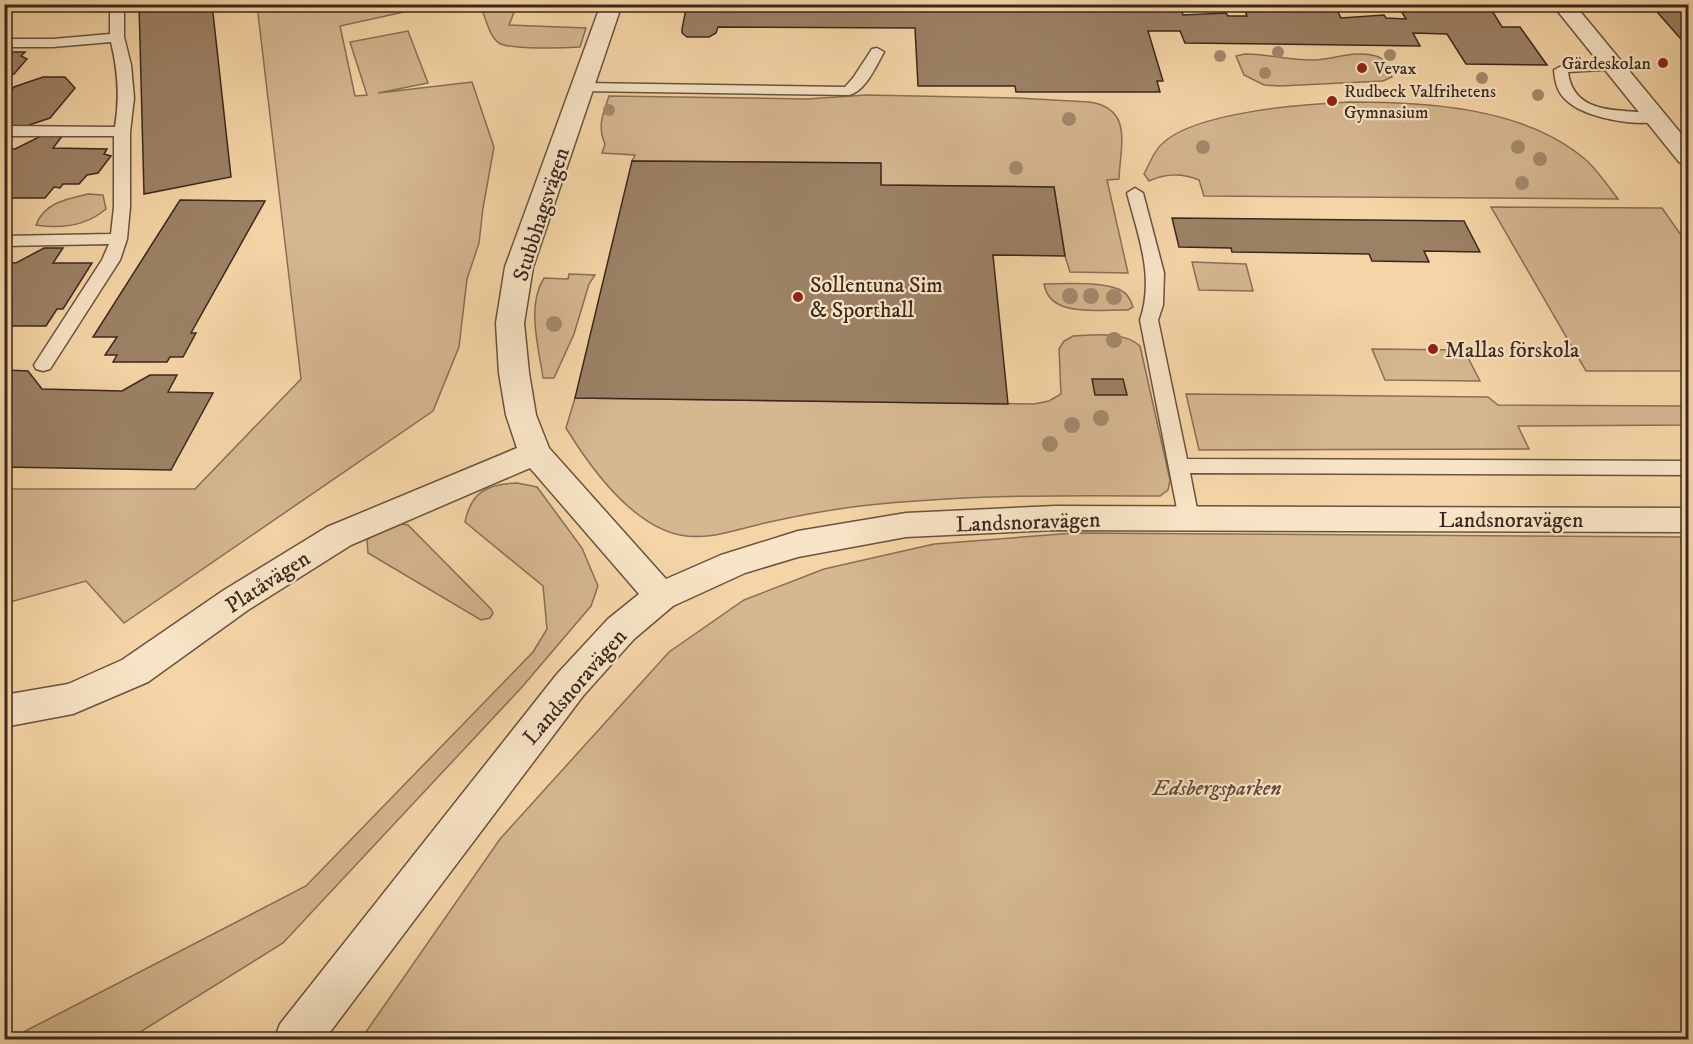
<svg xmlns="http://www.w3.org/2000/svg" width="1693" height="1044" font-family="'IM FELL DW Pica',serif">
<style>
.green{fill:#d5b790;stroke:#886f56;stroke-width:1.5}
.building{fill:#9c8165;stroke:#3b271d;stroke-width:1.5}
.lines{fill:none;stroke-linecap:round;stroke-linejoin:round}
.service-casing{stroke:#6a5240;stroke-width:3}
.minor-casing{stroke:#6a5240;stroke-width:3}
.service{fill:#f8e4c6;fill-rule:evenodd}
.minor{fill:#f8e4c6;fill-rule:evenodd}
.tree{fill:#a4896b}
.poi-dot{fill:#8f2418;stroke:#f8e4c6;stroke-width:2}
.labels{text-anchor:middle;stroke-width:4.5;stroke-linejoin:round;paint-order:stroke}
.far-poi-label{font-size:18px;fill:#3b271d;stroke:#f8e4c6;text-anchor:start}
.street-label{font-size:22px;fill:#3b271d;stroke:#f8e4c6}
.poi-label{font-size:22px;fill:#3b271d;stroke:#f8e4c6;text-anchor:start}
.park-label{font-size:22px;font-style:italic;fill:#624b3a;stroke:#f8e4c6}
</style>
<rect width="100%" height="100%" fill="#f5d5a7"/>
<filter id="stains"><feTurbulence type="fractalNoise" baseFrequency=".00333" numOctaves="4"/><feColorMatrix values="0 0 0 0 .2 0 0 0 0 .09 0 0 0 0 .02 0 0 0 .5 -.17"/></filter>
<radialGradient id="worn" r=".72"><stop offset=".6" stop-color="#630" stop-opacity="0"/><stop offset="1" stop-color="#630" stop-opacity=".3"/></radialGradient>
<g class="green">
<polygon points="257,5 425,5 422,8 340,26 355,96 367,95 350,42 408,31 428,83 378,93 472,82 494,147 483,208 479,243 467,279 459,347 433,411 124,623 86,581 10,602 5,600 5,489 195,489 301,379"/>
<path d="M480,5H517L509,25L586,28L580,47C566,48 510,50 499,43C489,37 485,15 480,5Z"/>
<path d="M1245,54C1269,54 1291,61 1315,60C1335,59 1356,50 1376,56C1385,58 1388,69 1392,77L1383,81L1280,86L1264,85L1244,75L1236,56Z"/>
<path d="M866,95L1017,98L1089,102C1134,108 1120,147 1119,179L1107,180L1128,273L1070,272L1065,256L1054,187L881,185L880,163L632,161L635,155L602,153L605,144C597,126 603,114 609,96L807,99Z"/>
<path d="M1350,102C1426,102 1525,107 1586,160C1598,171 1608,186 1618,199L1204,196L1199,180C1182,173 1166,173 1149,181L1144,174C1149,165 1154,150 1163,143C1196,112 1304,104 1350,102Z"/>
<path d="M88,194L103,195L106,209C86,226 62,229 36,225C44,203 66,199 88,194Z"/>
<polygon points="1491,207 1662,208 1688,245 1688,371 1586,371"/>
<polygon points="1192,262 1246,264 1253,291 1199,290"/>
<path d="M569,274L595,275L589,284L574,334L554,378H543C539,348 526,306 544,278L568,279Z"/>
<path d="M1044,284C1064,284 1105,281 1122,291C1128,294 1131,301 1133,307L1128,310C1100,309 1050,319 1044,284Z"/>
<path d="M1073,336C1094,335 1123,331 1140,346L1170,480L1168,490L1160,496C1060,495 960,495 860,506C828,510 796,516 765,523C739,529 707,541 680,535C632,525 590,467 566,428L575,398L1034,404L1049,401L1061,394L1059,349L1064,341Z"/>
<polygon points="1372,349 1464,350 1480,381 1385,380"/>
<polygon points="1186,394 1488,397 1498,405 1688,406 1688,425 1518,426 1529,449 1199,450"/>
<path d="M517,483L537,487L582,548L598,586L591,606L522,687L283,943L129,1039H10L306,886L533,652L547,629L543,586L465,522C471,492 487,484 517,483Z"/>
<polygon points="396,523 408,525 491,609 493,613 490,618 481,620 368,553 367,540 378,530"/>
<polygon points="1074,533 1688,537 1688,1039 361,1039 500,839 669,652 744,600 824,569 934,544"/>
</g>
<g class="building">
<polygon points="139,4 212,4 231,177 144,194"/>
<polygon points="687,4 1180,4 1183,15 1226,13 1228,16 1247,16 1242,4 1334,4 1341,18 1384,15 1386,18 1406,19 1397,4 1488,4 1502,27 1520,27 1547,65 1466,64 1447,34 1413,33 1420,46 1185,43 1180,31 1148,31 1163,81 1157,81 1160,92 1016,92 1015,86 918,86 915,28 718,27 716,33 709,37 687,37 682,33 682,29"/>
<polygon points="1650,4 1688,4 1688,47"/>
<polygon points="4,52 25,52 21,56 27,59 14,74 4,76"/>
<polygon points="43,77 65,77 75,88 50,118 23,127 4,128 4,98 14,87"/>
<polygon points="43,135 63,135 53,148 107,149 104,154 111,156 98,173 87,175 79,184 63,184 60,188 54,187 45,198 4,198 4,148 15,149"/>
<polygon points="632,161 881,163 881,185 1054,187 1065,256 993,255 1008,404 575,398"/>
<polygon points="180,200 265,201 191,333 196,333 183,357 170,357 167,362 113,362 117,355 105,355 117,337 93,337"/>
<polygon points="1172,218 1464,221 1480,252 1424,251 1429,262 1372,261 1369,254 1232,252 1231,248 1179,247"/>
<polygon points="44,248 63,248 53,263 92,263 63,309 57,309 46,326 4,326 4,262 16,263"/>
<polygon points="6,370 28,371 42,389 122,391 150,375 177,375 168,392 213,393 171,470 4,467"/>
<polygon points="1092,379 1123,379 1127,395 1095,395"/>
</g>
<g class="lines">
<g class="service-casing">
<g id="service">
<path d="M110,4H124V37L131,65L134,98L130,132V207L127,239L120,260L50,369L43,371L36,369L34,365L102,260L109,244L4,246V236L111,234L114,207V136H4V126L115,127C120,97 118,71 111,42L53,47H4V39H53L110,34Z"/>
<path d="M877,48L884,52C876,66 866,91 849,95L582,91L575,87L582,83L845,87L853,78L872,49Z"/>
<path d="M1613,62L1620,66L1618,69L1568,72C1574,120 1628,107 1661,115L1663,118L1661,121C1637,127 1584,118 1566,100C1557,92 1555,81 1554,70L1567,63Z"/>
<path d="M1135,188L1143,193L1164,273L1163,305L1158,320L1187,459L1688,461V475L1190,473L1199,519L1196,524L1189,527L1182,524L1179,519L1140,320C1155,277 1138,235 1127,193Z"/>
</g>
</g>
<g class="minor-casing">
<g id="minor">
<polygon points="601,4 622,4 533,267 524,323 529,373 536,415 549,448 666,579 721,555 798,531 906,513 1055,506 1688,508 1688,532 1055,530 906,537 798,557 745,573 673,606 634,639 583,696 324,1040 274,1040 280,1024 557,674 608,619 639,594 530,468 351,545 248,610 148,682 73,714 4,727 4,695 68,684 122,660 224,590 327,527 517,448 506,415 499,373 496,323 505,267"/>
<polygon points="1552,4 1574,4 1688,142 1688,164 1679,162"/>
</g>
</g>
<use href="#service" class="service"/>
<use href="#minor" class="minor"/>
</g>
<g class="tree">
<circle cx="1278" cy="52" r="6"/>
<circle cx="1390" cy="55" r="6"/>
<circle cx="1220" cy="56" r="6"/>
<circle cx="1265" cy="73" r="6"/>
<circle cx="1482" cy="78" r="6"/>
<circle cx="1538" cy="95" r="6"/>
<circle cx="609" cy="110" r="6"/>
<circle cx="1069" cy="119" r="7"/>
<circle cx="1203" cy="147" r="7"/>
<circle cx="1518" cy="147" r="7"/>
<circle cx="1540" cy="159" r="7"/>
<circle cx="1016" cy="168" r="7"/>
<circle cx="1522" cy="183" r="7"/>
<circle cx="1070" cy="296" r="8"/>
<circle cx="1091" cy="296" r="8"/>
<circle cx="1114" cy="297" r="8"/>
<circle cx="554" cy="324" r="8"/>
<circle cx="1114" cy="340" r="8"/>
<circle cx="1101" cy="418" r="8"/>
<circle cx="1072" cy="425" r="8"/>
<circle cx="1050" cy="444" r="8"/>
</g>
<g class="poi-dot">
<circle cx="1663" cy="63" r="6"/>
<circle cx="1362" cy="68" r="6"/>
<circle cx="1332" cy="101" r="6"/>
<circle cx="798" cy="297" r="6"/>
<circle cx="1433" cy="349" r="6"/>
</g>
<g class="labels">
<g class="far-poi-label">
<text x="1651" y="69" text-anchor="end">Gärdeskolan</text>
<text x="1374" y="74">Vevax</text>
<text x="1344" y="97">Rudbeck Valfrihetens<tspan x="1344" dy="21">Gymnasium</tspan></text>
</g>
<g class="street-label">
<text transform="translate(540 214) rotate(-72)" y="8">Stubbhagsvägen</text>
<text x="1511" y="527">Landsnoravägen</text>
<text transform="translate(1028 521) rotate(-2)" y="8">Landsnoravägen</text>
<text transform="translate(267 581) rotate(-33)" y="8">Platåvägen</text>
<text transform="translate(574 686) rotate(-49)" y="8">Landsnoravägen</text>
</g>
<g class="poi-label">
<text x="810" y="292">Sollentuna Sim<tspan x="810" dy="25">&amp; Sporthall</tspan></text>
<text x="1445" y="357">Mallas förskola</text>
</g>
<g class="park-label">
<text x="1217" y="795">Edsbergsparken</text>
</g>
</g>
<rect width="1693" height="1044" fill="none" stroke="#f5d5a7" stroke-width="24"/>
<rect x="6" y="6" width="1681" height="1032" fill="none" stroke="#3b271d" stroke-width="3"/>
<rect x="12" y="12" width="1669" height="1020" fill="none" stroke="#3b271d" stroke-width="1.5"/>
<rect width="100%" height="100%" filter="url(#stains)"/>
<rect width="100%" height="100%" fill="url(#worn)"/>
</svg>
